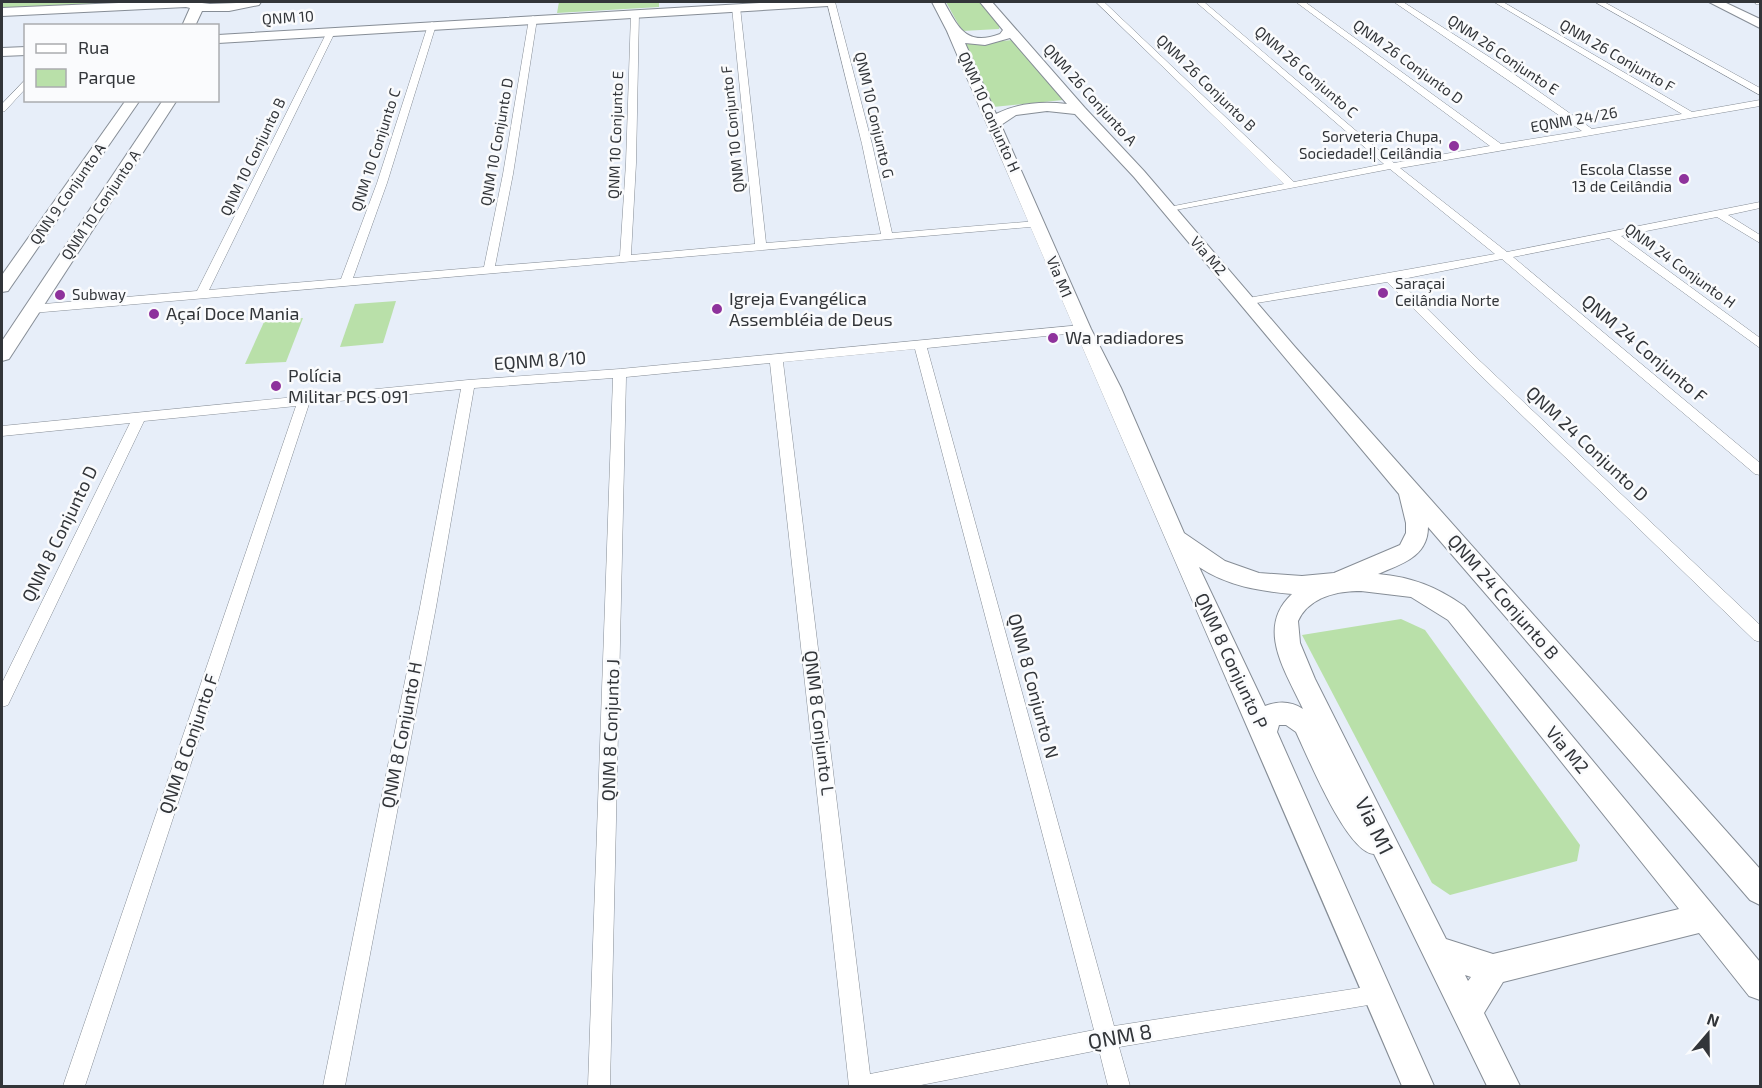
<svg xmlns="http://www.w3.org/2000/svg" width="1762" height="1088" font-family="'Exo 2',sans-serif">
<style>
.green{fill:#b9e0a9}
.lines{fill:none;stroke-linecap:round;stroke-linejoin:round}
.street-casing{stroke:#868d96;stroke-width:1}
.secondary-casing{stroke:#868d96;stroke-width:2}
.street{fill:#fff;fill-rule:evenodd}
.secondary{fill:#fff;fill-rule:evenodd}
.poi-dot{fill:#8e329c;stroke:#fafbfd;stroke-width:2}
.labels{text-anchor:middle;stroke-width:5;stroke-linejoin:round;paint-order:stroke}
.far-street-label{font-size:15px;fill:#323539;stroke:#fafbfd}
.far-poi-label{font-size:15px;fill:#323539;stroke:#fafbfd;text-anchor:end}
.poi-label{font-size:18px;fill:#323539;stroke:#fafbfd;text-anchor:start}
.street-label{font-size:18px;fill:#323539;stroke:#fafbfd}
.near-street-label{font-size:21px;fill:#323539;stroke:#fafbfd}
</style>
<rect width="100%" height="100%" fill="#e7eef9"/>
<g class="green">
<polygon points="2,2 135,2 2,9"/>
<polygon points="559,2 659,2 659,7 557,13"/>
<polygon points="946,2 980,2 1000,25 999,29 962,31"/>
<polygon points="1013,40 1063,100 993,107 966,44"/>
<polygon points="396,301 383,343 340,347 355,304"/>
<polygon points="303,318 286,362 245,364 264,322"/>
<polygon points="1401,619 1425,630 1580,845 1577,861 1450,895 1432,883 1302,635"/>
</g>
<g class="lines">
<g class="street-casing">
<g id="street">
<polygon points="827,2 835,2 872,144 892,233 1037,221 1041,222 1041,226 32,313 26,309 32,305 197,291 327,32 331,29 335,32 209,290 341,279 377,183 428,25 432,22 436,25 387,183 353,278 484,267 503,174 529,19 533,16 537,19 513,174 495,266 620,256 626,163 631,13 635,11 639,13 636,163 631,255 755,244 732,7 736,5 740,7 766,243 881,234 862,144"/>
<polygon points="1096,2 1104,2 1294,182 1384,164 1196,2 1204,2 1394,163 1490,146 1296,2 1305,2 1501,144 1582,131 1394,2 1403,2 1497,62 1592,129 1682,114 1494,2 1503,2 1692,112 1760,100 1760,106 1400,168 1507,252 1760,202 1760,208 1728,215 1760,235 1760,243 1717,217 1621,236 1760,338 1760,348 1609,238 1513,257 1760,463 1760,475 1755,474 1502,259 1398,280 1480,361 1760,625 1760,642 1754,640 1472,367 1387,282 1244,305 1244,299 1248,298 1495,254 1390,169 1165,212 1165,208 1169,207 1284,184"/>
<polygon points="1595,2 1604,2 1760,88 1760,95"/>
<polygon points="1755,2 1760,2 1760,4 1756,4"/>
<polygon points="26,79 26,88 5,111 2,112 2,104"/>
<path d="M1082,325L1088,329L1086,332L927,348L1114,1026L1379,985L1386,988L1389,995L1386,1002L1119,1047L1130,1086H1108L1099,1050L916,1086H849L770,363L626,377L610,1086H588L613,378L474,388L436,607L345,1086H323L420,607L461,389L309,404L85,1086H63L296,406L144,421L8,705L2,707V683L130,423L2,436V426L468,380L620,369ZM915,349L1094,1030L870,1074L783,362Z"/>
</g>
</g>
<g class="secondary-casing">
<g id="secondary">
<polygon points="142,2 194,2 210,4 261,2 259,5 229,11 202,11 195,26 182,26 190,8 186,7 2,16 2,8"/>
<polygon points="776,2 834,2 828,6 218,43 218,35"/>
<path d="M932,2H944C958,27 966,47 1000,34L1003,30L980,2H992L1085,108L1144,171L1295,347L1416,483L1760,869V905L1750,900L1428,527C1428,557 1401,564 1378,574C1412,577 1437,587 1464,606L1760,962V1000L1749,996L1699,933L1503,982L1484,1013L1520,1086H1487L1374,854C1347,853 1308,757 1296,732L1286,725H1279L1277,732L1434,1086H1402C1252,734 1096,384 947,31ZM1010,38L1067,104C1042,101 1018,103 996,114L965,43L985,45ZM1047,111L1075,114L1134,177L1399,494L1406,523V533L1400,545L1334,573L1302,576L1259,573L1225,561L1184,533L1121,388L1091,329L1001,125L1016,115ZM1199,567C1227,586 1260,591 1292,594C1255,628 1286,672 1303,709C1291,701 1278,701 1265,706ZM1361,591L1411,597L1448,620L1679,909L1493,954L1446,939L1315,679L1300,643L1298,621C1309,597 1337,591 1361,591ZM1465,975L1471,977L1468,981Z"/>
<polygon points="1709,2 1724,2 1760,19 1760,28"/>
<polygon points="26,47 26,55 2,56 2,48"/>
<polygon points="126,100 140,100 8,291 2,292 2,275"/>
<polygon points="163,100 177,100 9,359 2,361 2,341"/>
</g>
</g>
<use href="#street" class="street"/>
<use href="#secondary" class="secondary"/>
</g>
<g class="poi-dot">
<circle cx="1454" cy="146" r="6"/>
<circle cx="1684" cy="179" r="6"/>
<circle cx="1383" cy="293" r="6"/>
<circle cx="60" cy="295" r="6"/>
<circle cx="717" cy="309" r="6"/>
<circle cx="154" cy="314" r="6"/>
<circle cx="1053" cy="338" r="6"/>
<circle cx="276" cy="386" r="6"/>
</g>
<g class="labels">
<g class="far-street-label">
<text transform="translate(288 18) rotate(-4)" y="5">QNM 10</text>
<text transform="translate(1503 55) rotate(34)" y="5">QNM 26 Conjunto E</text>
<text transform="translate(1617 56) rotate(30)" y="5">QNM 26 Conjunto F</text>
<text transform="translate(1408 62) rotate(36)" y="5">QNM 26 Conjunto D</text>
<text transform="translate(1306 72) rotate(41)" y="5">QNM 26 Conjunto C</text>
<text transform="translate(1206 83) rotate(44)" y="5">QNM 26 Conjunto B</text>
<text transform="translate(1090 95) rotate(48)" y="5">QNM 26 Conjunto A</text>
<text transform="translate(989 112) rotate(66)" y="5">QNM 10 Conjunto H</text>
<text transform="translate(874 115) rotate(77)" y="5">QNM 10 Conjunto G</text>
<text transform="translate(1574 120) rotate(-10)" y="5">EQNM 24/26</text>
<text transform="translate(733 129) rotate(-96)" y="5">QNM 10 Conjunto F</text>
<text transform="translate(616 135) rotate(-88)" y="5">QNM 10 Conjunto E</text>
<text transform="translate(497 142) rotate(-80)" y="5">QNM 10 Conjunto D</text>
<text transform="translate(376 150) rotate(-72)" y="5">QNM 10 Conjunto C</text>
<text transform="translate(253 157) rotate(-64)" y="5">QNM 10 Conjunto B</text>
<text transform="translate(68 194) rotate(-55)" y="5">QNN 9 Conjunto A</text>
<text transform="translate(101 205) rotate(-56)" y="5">QNM 10 Conjunto A</text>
<text transform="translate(1208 256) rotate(49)" y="5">Via M2</text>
<text transform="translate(1680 266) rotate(36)" y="5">QNM 24 Conjunto H</text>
<text transform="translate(1059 277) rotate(67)" y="5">Via M1</text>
</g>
<g class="far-poi-label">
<text x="1442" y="142">Sorveteria Chupa,<tspan x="1442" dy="17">Sociedade!| Ceilândia</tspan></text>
<text x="1672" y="175">Escola Classe<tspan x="1672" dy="17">13 de Ceilândia</tspan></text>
<text x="1395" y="289" text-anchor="start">Saraçai<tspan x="1395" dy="17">Ceilândia Norte</tspan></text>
<text x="72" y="300" text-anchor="start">Subway</text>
</g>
<g class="poi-label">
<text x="729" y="305">Igreja Evangélica<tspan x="729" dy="21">Assembléia de Deus</tspan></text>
<text x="166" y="320">Açaí Doce Mania</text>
<text x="1065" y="344">Wa radiadores</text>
<text x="288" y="382">Polícia<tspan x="288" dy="21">Militar PCS 091</tspan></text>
</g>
<g class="street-label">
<text transform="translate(1644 349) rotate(40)" y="6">QNM 24 Conjunto F</text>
<text transform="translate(540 361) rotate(-4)" y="6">EQNM 8/10</text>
<text transform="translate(1587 444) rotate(43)" y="6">QNM 24 Conjunto D</text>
<text transform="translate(60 534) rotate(-64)" y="6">QNM 8 Conjunto D</text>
<text transform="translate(1503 597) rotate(49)" y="6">QNM 24 Conjunto B</text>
<text transform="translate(1231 661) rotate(65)" y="6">QNM 8 Conjunto P</text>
<text transform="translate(1033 686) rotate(75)" y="6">QNM 8 Conjunto N</text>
<text transform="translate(819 723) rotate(83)" y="6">QNM 8 Conjunto L</text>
<text transform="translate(611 730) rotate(-88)" y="6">QNM 8 Conjunto J</text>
<text transform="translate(402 735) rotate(-79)" y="6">QNM 8 Conjunto H</text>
<text transform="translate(189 744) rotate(-71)" y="6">QNM 8 Conjunto F</text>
<text transform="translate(1567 750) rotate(50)" y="6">Via M2</text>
</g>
<g class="near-street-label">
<text transform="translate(1374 826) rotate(64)" y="7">Via M1</text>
<text transform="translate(1120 1037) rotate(-10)" y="7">QNM 8</text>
</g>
</g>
<rect width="1762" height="1088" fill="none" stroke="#323539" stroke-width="6"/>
<rect x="24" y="24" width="195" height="78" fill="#fafbfd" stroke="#aaacaf" stroke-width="1.5"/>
<rect x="36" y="44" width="30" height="9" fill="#ffffff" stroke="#aaacaf" stroke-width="1.5"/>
<text x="78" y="54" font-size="18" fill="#323539">Rua</text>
<rect x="36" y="69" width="30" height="18" fill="#b9e0a9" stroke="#aaacaf" stroke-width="1.5"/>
<text x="78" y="84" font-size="18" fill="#323539">Parque</text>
<g transform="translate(1708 1034) rotate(20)" stroke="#fafbfd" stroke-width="4.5" paint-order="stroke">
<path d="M0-4.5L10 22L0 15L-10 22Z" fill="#323539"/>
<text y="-9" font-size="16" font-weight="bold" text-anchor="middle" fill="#323539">N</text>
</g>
</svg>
